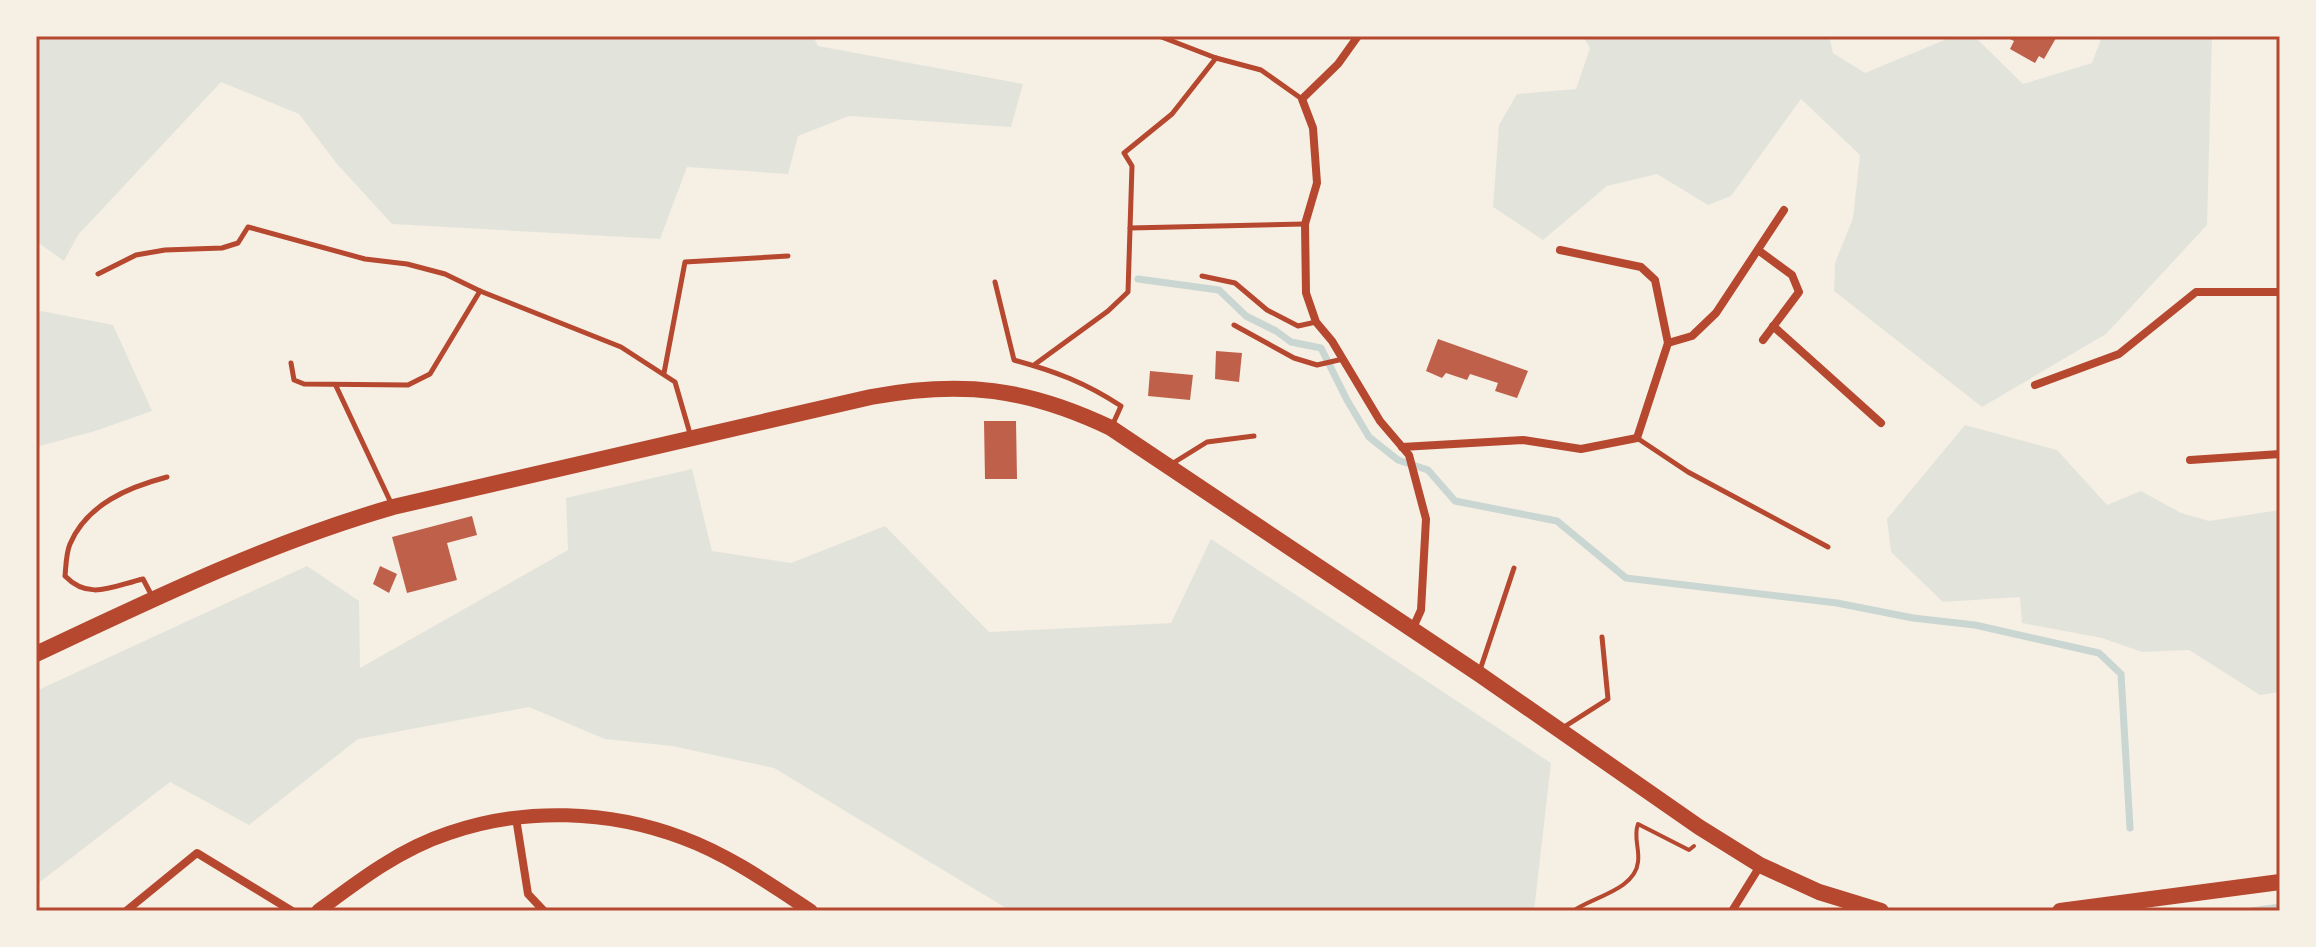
<svg xmlns="http://www.w3.org/2000/svg" width="2316" height="947" font-family="Raleway,sans-serif">
<style>
.green{fill:#e2e4dc}
.lines{fill:none;stroke-linecap:round;stroke-linejoin:round}
.stream{stroke:#c9d6d2;stroke-width:7}
.building{fill:#bf614a}
.path{stroke:#b5482f;stroke-width:4}
.service{stroke:#b5482f;stroke-width:5}
.minor{stroke:#b5482f;stroke-width:8}
.tertiary{stroke:#b5482f;stroke-width:14}
.secondary{stroke:#b5482f;stroke-width:16}
.neatline{fill:none;stroke:#b5482f;stroke-width:3}
</style>
<rect width="100%" height="100%" fill="#f6efe4"/>
<g class="green">
<polygon points="36,36 813,36 818,46 1023,84 1011,127 849,116 798,136 788,174 687,167 660,239 392,224 337,164 299,114 221,82 78,235 64,261 36,241"/>
<polygon points="1583,36 1829,36 1833,53 1865,73 1954,36 1974,36 2023,84 2092,63 2102,36 2212,36 2207,225 2106,334 1982,407 1834,291 1835,263 1853,218 1860,155 1801,99 1731,196 1708,205 1657,174 1607,186 1543,240 1493,207 1499,125 1517,94 1576,89 1590,48"/>
<polygon points="36,310 113,325 152,411 95,431 36,447"/>
<polygon points="1965,425 2057,450 2107,505 2141,491 2181,513 2209,521 2280,510 2280,692 2260,695 2189,650 2142,652 2102,638 2022,623 2020,597 1943,602 1891,552 1887,519"/>
<polygon points="692,469 712,551 791,563 885,526 989,632 1171,623 1211,539 1551,763 1534,911 1011,911 774,768 672,746 605,739 529,707 358,739 249,825 170,782 36,885 36,691 307,566 359,601 360,668 568,550 566,498"/>
</g>
<g class="lines">
<g class="stream">
<polyline points="1138,279 1219,290 1246,316 1276,331 1291,342 1321,348 1347,400 1369,437 1398,460 1428,470 1455,501 1557,521 1626,578 1837,603 1913,618 1975,625 2099,653 2121,674 2130,828"/>
<polyline points="2252,911 2280,907"/>
</g>
</g>
<g class="building">
<polygon points="2012,36 2053,36 2056,38 2044,59 2039,56 2035,63 2010,49 2014,41 2010,39"/>
<polygon points="1438,339 1528,371 1517,398 1495,391 1498,383 1470,374 1467,380 1446,373 1442,378 1426,371"/>
<polygon points="1216,351 1242,353 1239,382 1215,379"/>
<polygon points="1150,371 1193,375 1190,400 1148,396"/>
<polygon points="984,421 1016,421 1017,479 985,479"/>
<polygon points="472,516 477,535 447,543 457,580 407,593 392,537"/>
<polygon points="380,566 397,574 389,593 373,584"/>
</g>
<g class="lines">
<path class="path" d="M1573,911C1592,897 1635,890 1638,862C1640,849 1633,837 1638,824L1689,850L1694,846"/>
<g class="service">
<polyline points="1159,36 1216,58 1261,70 1302,99"/>
<polyline points="1130,228 1304,224"/>
<polyline points="98,274 136,255 165,250 222,248 238,243 248,227 365,259 407,264 445,274 480,291 621,347 675,382 691,437"/>
<polyline points="1202,276 1235,283 1267,310 1298,326 1316,322"/>
<path d="M995,282L1014,360C1055,371 1086,383 1121,406L1112,426"/>
<polyline points="1234,325 1294,358 1317,365 1343,359"/>
<polyline points="291,363 294,380 304,384 408,385 430,374 480,291"/>
<polyline points="1034,365 1108,311 1128,292 1132,166 1124,153 1172,114 1216,58"/>
<polyline points="664,373 685,262 788,256"/>
<polyline points="336,386 392,505"/>
<polyline points="1637,438 1688,472 1828,547"/>
<polyline points="1170,465 1207,442 1254,436"/>
<path d="M153,598L143,579C113,586 89,601 65,576C66,566 66,553 70,544C87,504 129,487 167,477"/>
<polyline points="1480,670 1514,568"/>
<polyline points="1564,727 1608,699 1602,637"/>
</g>
<g class="minor">
<polyline points="1358,36 1338,64 1302,99 1313,128 1317,183 1305,224 1306,293 1316,322 1332,341 1380,421 1409,455 1426,519 1421,610 1412,630"/>
<polyline points="1758,250 1792,275 1799,292 1763,340"/>
<polyline points="1773,326 1881,423"/>
<polyline points="1668,343 1692,336 1716,313 1784,210"/>
<polyline points="2035,385 2119,354 2196,292 2280,292"/>
<polyline points="1402,447 1523,440 1581,449 1637,438 1668,343 1655,280 1641,267 1560,250"/>
<polyline points="2190,460 2280,454"/>
<polyline points="516,818 528,894 544,911"/>
<polyline points="126,911 197,853 292,911"/>
<polyline points="1732,911 1760,866"/>
</g>
<path class="tertiary" d="M318,911C358,881 400,849 449,833C524,807 609,810 683,838C729,855 770,884 811,911"/>
<g class="secondary">
<path d="M36,654C153,599 268,543 393,507L871,397C962,380 1027,388 1111,428L1479,674L1699,827L1760,865L1819,892L1881,911"/>
<polyline points="2060,911 2280,882"/>
</g>
</g>
<rect width="2316" height="947" fill="none" stroke="#f6efe4" stroke-width="76"/>
<rect x="38" y="38" width="2240" height="871" class="neatline"/>
</svg>
